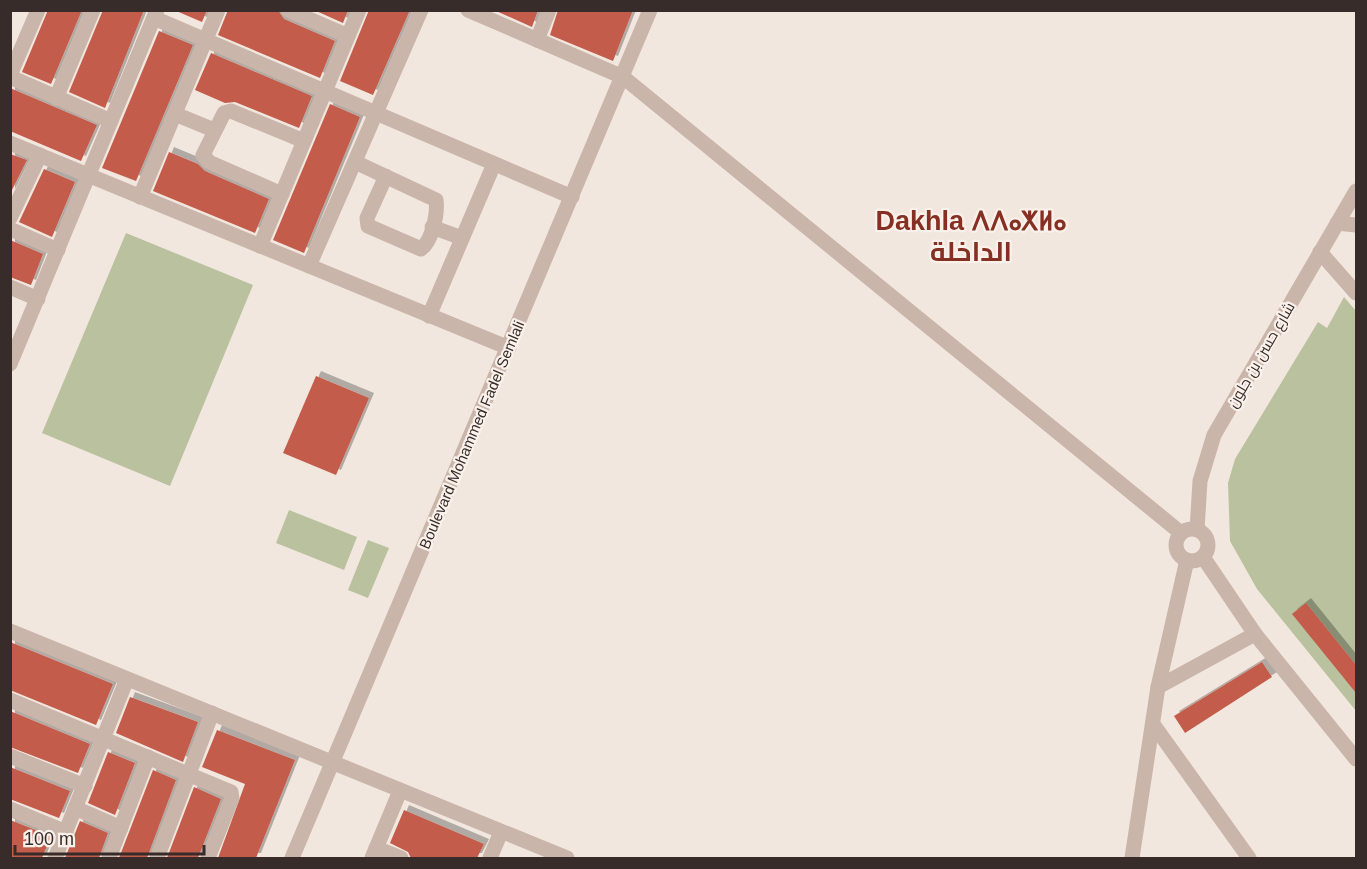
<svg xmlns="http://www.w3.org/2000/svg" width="1367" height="869" font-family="Arial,Cairo,'Noto Sans Tifinagh',sans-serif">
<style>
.green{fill:#bac19e}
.building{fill:#c35b4b;filter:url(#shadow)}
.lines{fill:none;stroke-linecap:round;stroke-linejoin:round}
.minor{stroke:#cab5aa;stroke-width:15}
.labels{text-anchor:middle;stroke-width:4.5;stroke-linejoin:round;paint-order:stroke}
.street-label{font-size:15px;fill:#382c2a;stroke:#faf1eb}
.town-label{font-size:27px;font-weight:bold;fill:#863024;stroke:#faf1eb}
</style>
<defs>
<filter id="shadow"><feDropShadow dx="5" dy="-5" stdDeviation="0" flood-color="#0004"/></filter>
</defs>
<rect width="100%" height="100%" fill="#f2e7de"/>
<g class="green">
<polygon points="126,233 253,285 170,486 42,433"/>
<polygon points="1344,297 1356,311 1356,711 1257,589 1230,541 1228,483 1235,459 1318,322 1327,328"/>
<polygon points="289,510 357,537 344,570 276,543"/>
<polygon points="368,540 389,548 368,598 348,590"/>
</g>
<g class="building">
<polygon points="48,10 82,10 51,84 22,72"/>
<polygon points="103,10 144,10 105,108 69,92"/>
<polygon points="174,10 207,10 202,22"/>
<polygon points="228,10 278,10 284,19 335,41 320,78 218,35"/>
<polygon points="314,10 348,10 343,23"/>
<polygon points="369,10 410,10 373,95 340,81"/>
<polygon points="494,10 538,10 532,27"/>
<polygon points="558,10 633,10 613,61 550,35"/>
<polygon points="159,31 193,45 136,181 102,168"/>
<polygon points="211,53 312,96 299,128 235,102 225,103 195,90"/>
<polygon points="10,88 97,125 81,161 10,131"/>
<polygon points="330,104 360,117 304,253 273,240"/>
<polygon points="169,152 198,164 205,171 269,199 255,233 153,191"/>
<polygon points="10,154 27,160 10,194"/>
<polygon points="44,169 75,182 52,237 19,222"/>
<polygon points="10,240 43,254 31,285 10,277"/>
<polygon points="316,376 369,398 336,475 283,453"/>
<polygon points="1306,603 1356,665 1356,693 1292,614"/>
<polygon points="10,642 113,684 96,725 10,690"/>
<polygon points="1262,662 1272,677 1185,733 1174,716"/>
<polygon points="130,697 198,722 183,762 116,733"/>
<polygon points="10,711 90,744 78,773 10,747"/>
<polygon points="217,730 295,760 256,858 218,858 245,784 202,767"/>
<polygon points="108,752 135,763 115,815 88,803"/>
<polygon points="10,767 70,791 59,818 10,799"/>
<polygon points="153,770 176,780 147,858 119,858"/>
<polygon points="194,787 221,799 198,858 167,858"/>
<polygon points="404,810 484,844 477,858 411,858 408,852 390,843"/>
<polygon points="10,820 51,836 42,858 10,858"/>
<polygon points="80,821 108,833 99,858 65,858"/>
</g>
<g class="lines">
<g class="minor">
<polyline points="288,10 348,36"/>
<polyline points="468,10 623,77 1181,533"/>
<polyline points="154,18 572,197"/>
<polyline points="537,40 549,10"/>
<polyline points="10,75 38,10"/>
<polyline points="10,77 111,121"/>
<polyline points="56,98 93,10"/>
<polyline points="175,114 214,130"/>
<polyline points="10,143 509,348"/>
<path d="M355,162L436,200C438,214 432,241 421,249L368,226L367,218L386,176"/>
<polyline points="282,194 209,162 203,155 224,113 231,111 304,141"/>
<polyline points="140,197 218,10"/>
<polyline points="10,218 40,155"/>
<polyline points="1337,223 1356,225"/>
<polyline points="432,227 462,238"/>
<polyline points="10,229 58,250"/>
<polyline points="260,246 359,10"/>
<polyline points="1320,252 1356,293"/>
<polyline points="309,266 421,10"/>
<polyline points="10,287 38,299"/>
<polyline points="429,316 494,164"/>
<polyline points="10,364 157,10"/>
<circle cx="1192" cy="545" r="16"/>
<polyline points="1197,530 1200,481 1214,435 1356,191"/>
<polyline points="1203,557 1255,634 1356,759"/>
<polyline points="10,631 567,858"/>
<polyline points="1158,687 1255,634"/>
<polyline points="10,700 231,792 232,798 208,858"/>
<polyline points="1153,724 1249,858"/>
<polyline points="10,756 85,786"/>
<polyline points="75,808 121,828"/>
<polyline points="10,809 66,832"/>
<polyline points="376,848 401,858"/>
<polyline points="55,858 127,679"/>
<polyline points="109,858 148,757"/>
<polyline points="157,858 212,713"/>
<polyline points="292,858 650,10"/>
<polyline points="372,858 400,791"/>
<polyline points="490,858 501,832"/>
<polyline points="1132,858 1158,687 1187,560"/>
</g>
</g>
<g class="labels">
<g class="street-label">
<text transform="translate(1261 355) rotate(-60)" y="5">شارع حسن بن جلون</text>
<text transform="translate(472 435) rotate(-67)" y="5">Boulevard Mohammed Fadel Semlali</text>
</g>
<g class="town-label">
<text x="971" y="230">Dakhla ⴷⴷⴰⵅⵍⴰ<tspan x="971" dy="31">الداخلة</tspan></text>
</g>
</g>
<rect width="1367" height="869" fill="none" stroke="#382c2a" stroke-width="24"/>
<path d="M15 845v9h189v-9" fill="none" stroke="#382c2a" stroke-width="3"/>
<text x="24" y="845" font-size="18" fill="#382c2a" stroke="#faf1eb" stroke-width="4.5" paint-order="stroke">100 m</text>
</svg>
